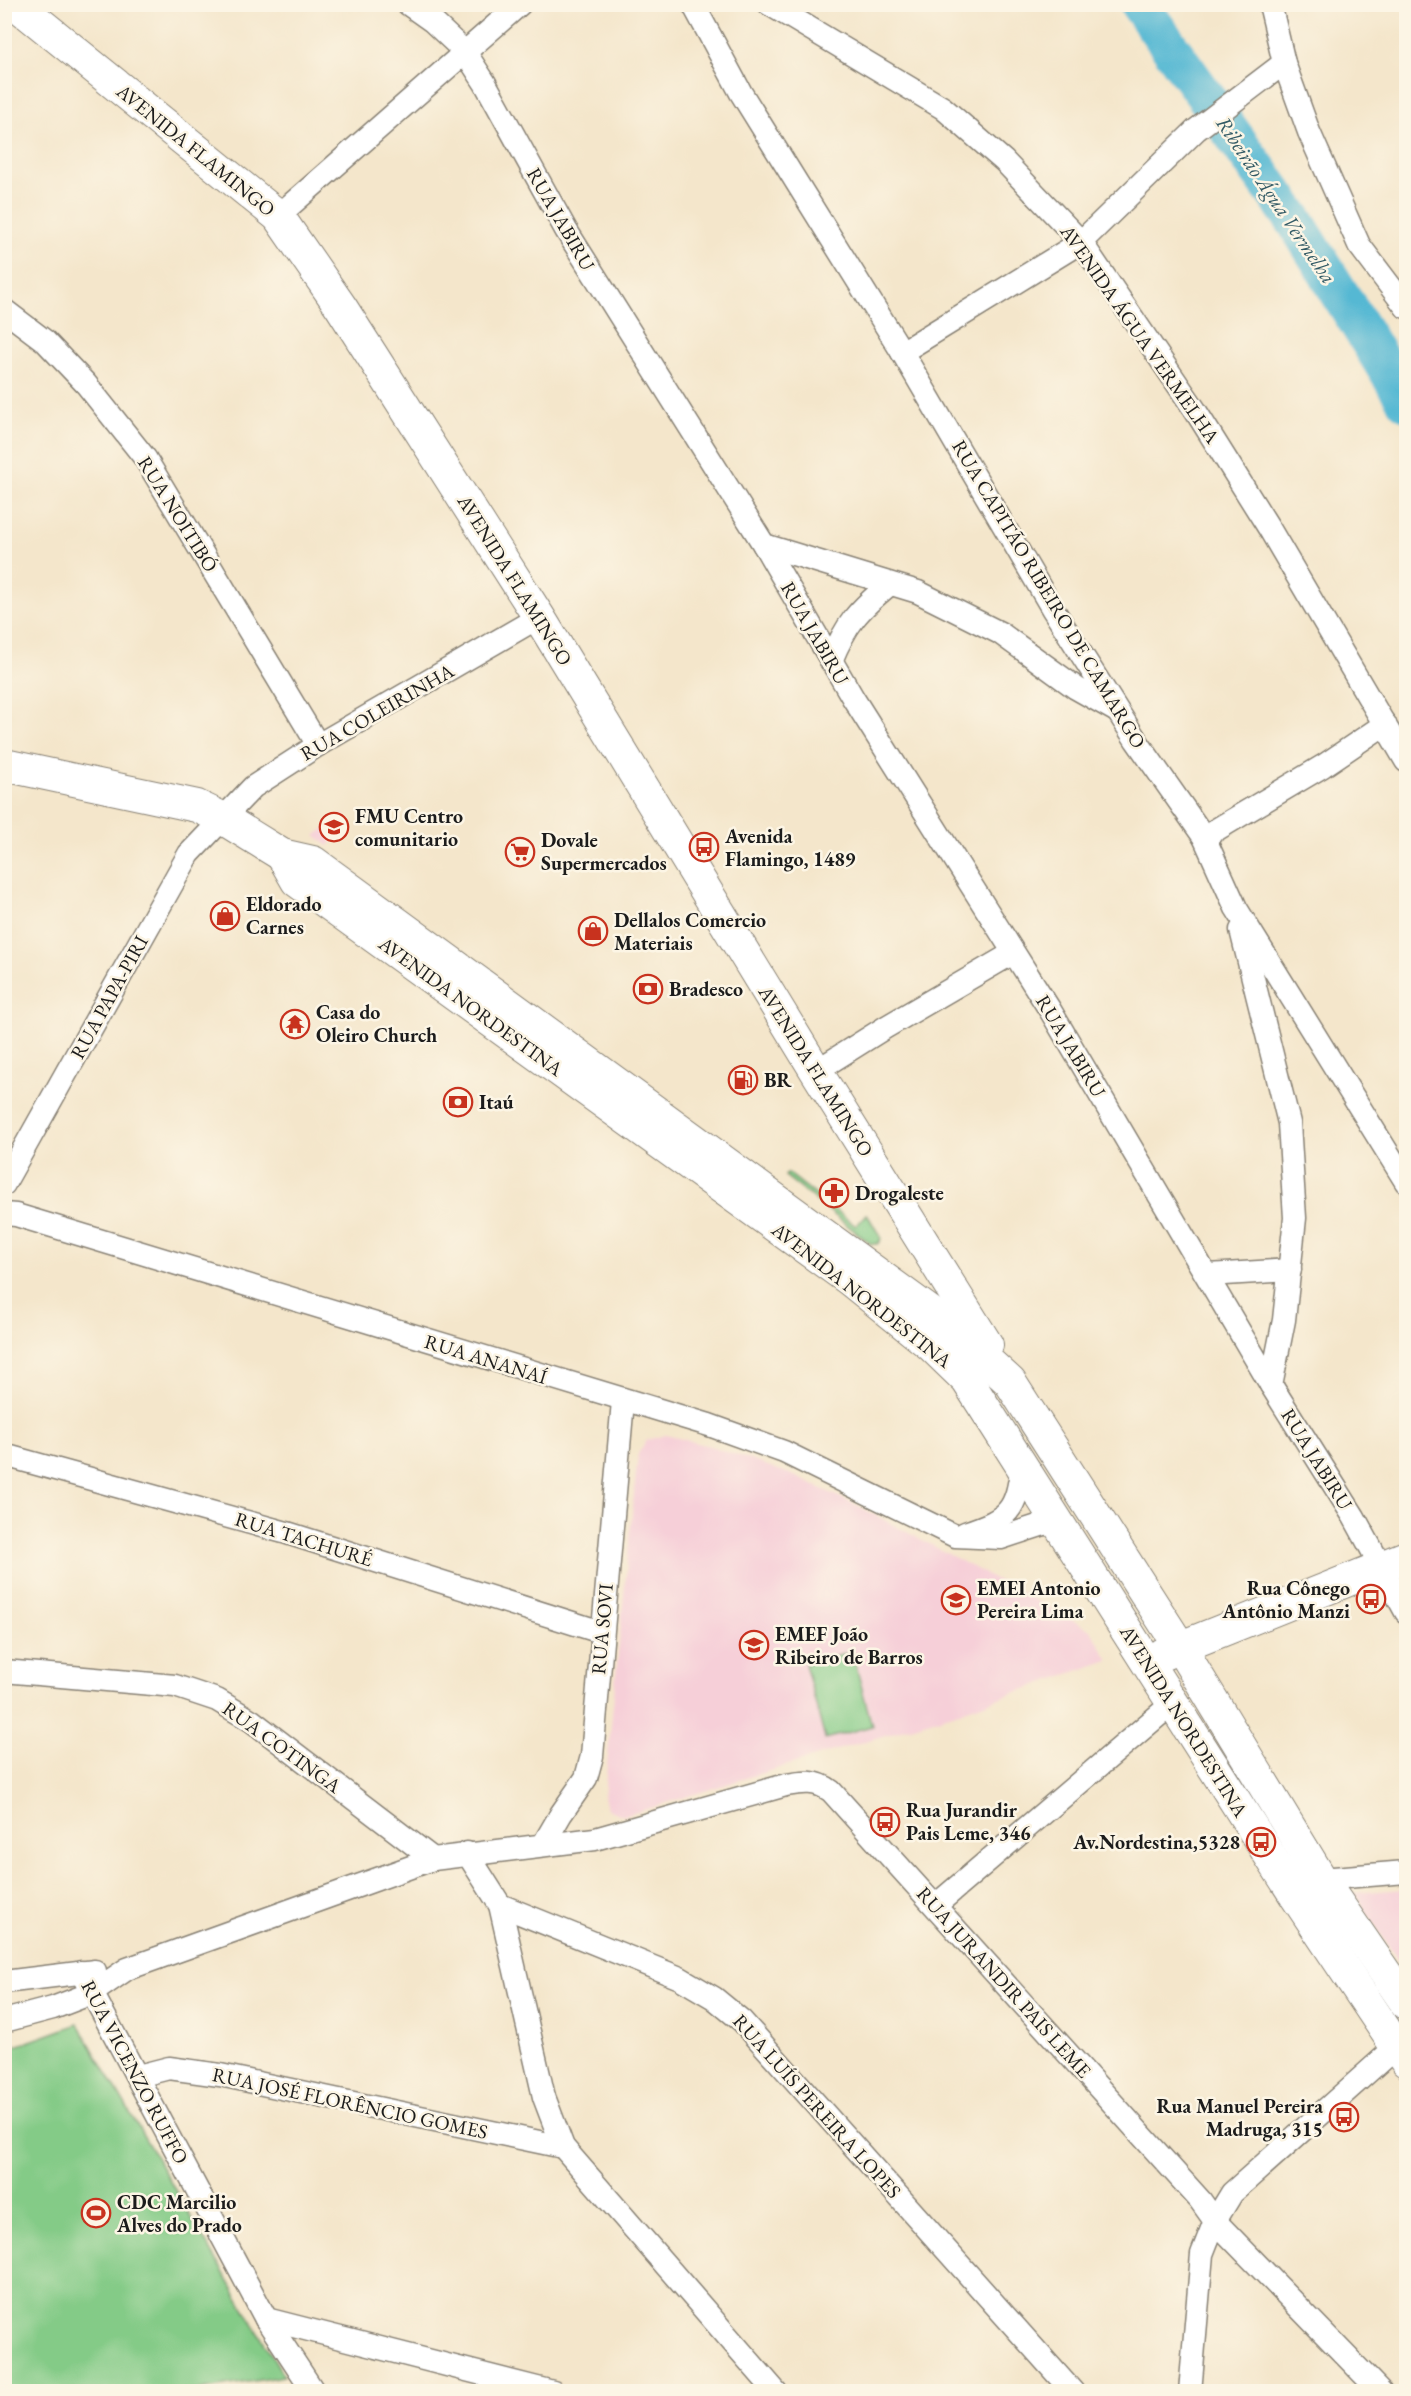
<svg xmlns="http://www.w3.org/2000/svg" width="1411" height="2396" font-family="'EB Garamond',serif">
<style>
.built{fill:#f6cfd8}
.green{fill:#84cb87;stroke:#507452;stroke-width:1.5}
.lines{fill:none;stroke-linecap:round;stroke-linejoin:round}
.river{stroke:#54b8d3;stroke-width:39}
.street-casing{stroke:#888174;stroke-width:25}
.secondary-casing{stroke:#888174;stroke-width:34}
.street{stroke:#fff;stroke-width:22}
.secondary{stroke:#fff;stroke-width:32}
.labels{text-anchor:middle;stroke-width:5;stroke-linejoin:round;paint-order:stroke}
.street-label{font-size:20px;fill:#1c1c1c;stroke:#fcf5e5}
.poi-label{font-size:20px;font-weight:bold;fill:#1c1c1c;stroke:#fcf5e5;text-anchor:start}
.water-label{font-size:21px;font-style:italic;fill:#325a65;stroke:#fcf5e5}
</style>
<rect width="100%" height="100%" fill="#fcf5e5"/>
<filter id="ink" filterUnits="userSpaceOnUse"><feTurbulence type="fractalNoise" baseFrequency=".0167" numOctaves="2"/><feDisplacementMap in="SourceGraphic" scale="12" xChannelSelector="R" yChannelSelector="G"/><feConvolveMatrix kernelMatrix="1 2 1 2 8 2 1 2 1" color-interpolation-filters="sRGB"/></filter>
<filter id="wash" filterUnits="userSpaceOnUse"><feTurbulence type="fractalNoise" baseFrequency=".008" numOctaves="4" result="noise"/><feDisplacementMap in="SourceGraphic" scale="24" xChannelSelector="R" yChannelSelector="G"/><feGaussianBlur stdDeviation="1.35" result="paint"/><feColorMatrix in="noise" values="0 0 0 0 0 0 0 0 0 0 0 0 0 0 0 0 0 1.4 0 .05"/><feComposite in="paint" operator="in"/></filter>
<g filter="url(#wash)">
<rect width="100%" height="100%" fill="#f4e6cb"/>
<g class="built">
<polygon points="343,814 347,819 329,846 315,836"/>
<polygon points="666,1435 713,1447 790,1474 854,1504 1091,1630 1109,1660 953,1714 624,1816 607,1809 604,1796 638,1454 647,1440"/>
<polygon points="1406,1889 1406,1973 1354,1893"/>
</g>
<g class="green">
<polygon points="788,1173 856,1226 867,1214 881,1238 880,1241 877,1244 871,1244 785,1176"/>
<polygon points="852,1651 872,1726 825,1739 805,1664"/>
<polygon points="78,2024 284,2376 195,2391 5,2391 5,2050"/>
</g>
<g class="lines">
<polyline class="river" points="1139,4 1295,221 1406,401"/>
</g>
</g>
<g filter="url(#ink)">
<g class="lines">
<g class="street-casing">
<g id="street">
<polyline points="408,4 432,21 465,52 485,83 566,230 764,545 853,698 1050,1010 1271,1385 1354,1517 1406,1612"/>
<polyline points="693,4 741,93 902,352 1052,608 1136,740 1204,837 1236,908 1406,1182"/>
<polyline points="769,4 943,108 1004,161 1081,242 1195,410 1269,528 1406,761"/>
<polyline points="1270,4 1284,63 1309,132 1359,245 1406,307"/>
<polyline points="278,216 520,4"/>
<polyline points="4,310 45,341 86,384 145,458 318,745"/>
<polyline points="902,352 1081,242 1196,130 1284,63"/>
<polyline points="764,545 918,592 1000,633 1076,688 1115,710"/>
<path d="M831,661C846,624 858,610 890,584"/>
<polyline points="1204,837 1323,766 1385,724"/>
<polyline points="1241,930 1289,1123 1295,1218 1284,1320 1271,1385"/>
<polyline points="816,1071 886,1027 1013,953"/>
<polyline points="4,1184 189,854 253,787 318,745 539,617"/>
<polyline points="4,1214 16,1215 709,1425 784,1452 955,1536 1001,1538 1056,1520"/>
<polyline points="1208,1275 1290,1270"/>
<polyline points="4,1455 287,1533 601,1632"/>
<path d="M965,1533C1010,1518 1016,1511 1022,1465"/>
<polyline points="4,1671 175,1686 217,1700 252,1721 433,1859"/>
<polyline points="543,1845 561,1814 586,1778 592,1756 623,1401"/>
<polyline points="467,1853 500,1905 544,2097 563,2147 776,2392"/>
<polyline points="1311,1885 1321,1879 1406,1872"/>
<polyline points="500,1905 680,1978 714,1998 742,2021 1073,2392"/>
<polyline points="936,1905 1174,1702"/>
<polyline points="81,1972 266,2319 314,2392"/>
<polyline points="4,1982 95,1971"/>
<path d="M4,2021L53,2008L92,1993L127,1969L433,1859L595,1839L786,1785C803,1782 816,1780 831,1791L1200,2200L1215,2221L1381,2392"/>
<polyline points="138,2076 169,2068 220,2075 563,2147"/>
<polyline points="266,2319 553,2392"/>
<polyline points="1190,2392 1202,2254 1215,2221 1232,2193 1406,2038"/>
</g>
</g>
<g class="secondary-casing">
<g id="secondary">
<polyline points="16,4 278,216 341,307 539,617 816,1071 987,1345"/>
<polyline points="4,765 197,806 222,818 282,855 313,862 949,1326 1010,1382 1180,1647 1321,1879 1406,2003"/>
<polyline points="282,855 297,881 850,1280 932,1346 967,1380 1295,1895 1406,2061"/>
<polyline points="1161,1655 1406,1557"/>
</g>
</g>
<use href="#street" class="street"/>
<use href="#secondary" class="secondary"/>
</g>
</g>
<defs>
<g id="university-ring" transform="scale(1.5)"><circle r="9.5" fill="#fcf5e5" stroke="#c8321e" stroke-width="1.5"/><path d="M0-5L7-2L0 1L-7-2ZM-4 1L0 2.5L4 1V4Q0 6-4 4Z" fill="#c8321e"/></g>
<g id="bus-ring" transform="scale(1.5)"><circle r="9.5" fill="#fcf5e5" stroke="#c8321e" stroke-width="1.5"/><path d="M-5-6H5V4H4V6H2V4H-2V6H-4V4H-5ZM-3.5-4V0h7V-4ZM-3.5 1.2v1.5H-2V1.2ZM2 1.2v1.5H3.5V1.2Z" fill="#c8321e"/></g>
<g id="supermarket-ring" transform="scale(1.5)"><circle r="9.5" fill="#fcf5e5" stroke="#c8321e" stroke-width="1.5"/><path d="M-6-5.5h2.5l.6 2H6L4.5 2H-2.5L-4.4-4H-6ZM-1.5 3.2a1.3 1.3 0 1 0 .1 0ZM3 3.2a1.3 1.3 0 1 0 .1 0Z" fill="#c8321e"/></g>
<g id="shop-ring" transform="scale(1.5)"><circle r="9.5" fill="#fcf5e5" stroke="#c8321e" stroke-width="1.5"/><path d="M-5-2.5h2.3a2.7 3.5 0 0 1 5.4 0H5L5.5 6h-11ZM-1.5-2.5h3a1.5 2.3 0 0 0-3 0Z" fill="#c8321e"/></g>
<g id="bank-ring" transform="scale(1.5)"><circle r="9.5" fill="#fcf5e5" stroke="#c8321e" stroke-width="1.5"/><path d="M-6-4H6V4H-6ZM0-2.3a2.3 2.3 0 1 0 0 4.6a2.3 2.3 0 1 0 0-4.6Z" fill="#c8321e"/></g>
<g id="temple-ring" transform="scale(1.5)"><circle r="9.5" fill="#fcf5e5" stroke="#c8321e" stroke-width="1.5"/><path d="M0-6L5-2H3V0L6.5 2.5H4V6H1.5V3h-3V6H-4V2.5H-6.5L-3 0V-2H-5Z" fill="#c8321e"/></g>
<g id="fuel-ring" transform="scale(1.5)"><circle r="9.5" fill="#fcf5e5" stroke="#c8321e" stroke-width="1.5"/><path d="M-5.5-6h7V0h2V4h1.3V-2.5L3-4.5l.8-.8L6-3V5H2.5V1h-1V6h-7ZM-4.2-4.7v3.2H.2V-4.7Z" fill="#c8321e"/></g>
<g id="pharmacy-ring" transform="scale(1.5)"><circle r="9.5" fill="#fcf5e5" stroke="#c8321e" stroke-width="1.5"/><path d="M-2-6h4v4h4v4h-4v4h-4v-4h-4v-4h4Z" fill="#c8321e"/></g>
<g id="school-ring" transform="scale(1.5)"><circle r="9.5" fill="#fcf5e5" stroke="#c8321e" stroke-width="1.5"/><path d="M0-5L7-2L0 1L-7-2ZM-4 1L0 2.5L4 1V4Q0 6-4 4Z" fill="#c8321e"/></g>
<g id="stadium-ring" transform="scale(1.5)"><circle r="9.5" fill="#fcf5e5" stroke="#c8321e" stroke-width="1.5"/><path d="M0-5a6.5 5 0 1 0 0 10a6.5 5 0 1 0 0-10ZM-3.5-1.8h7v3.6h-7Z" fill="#c8321e"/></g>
</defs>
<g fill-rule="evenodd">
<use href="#university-ring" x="334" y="827"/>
<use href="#bus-ring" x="704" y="847"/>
<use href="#supermarket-ring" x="520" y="852"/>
<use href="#shop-ring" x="225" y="916"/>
<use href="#shop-ring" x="593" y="931"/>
<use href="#bank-ring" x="648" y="989"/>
<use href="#temple-ring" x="295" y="1024"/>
<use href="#fuel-ring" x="743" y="1080"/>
<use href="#bank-ring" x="458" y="1102"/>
<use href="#pharmacy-ring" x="834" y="1193"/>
<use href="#bus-ring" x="1371" y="1599"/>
<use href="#school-ring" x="956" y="1600"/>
<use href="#school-ring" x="754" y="1645"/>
<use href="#bus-ring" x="885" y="1822"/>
<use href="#bus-ring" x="1261" y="1842"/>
<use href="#bus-ring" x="1344" y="2117"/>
<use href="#stadium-ring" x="96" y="2213"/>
</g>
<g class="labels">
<g class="street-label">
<text transform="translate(196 150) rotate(39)" y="7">AVENIDA FLAMINGO</text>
<text transform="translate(561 219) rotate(60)" y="7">RUA JABIRU</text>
<text transform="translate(1140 334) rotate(55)" y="7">AVENIDA ÁGUA VERMELHA</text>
<text transform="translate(178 514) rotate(58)" y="7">RUA NOITIBÓ</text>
<text transform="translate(515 580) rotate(58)" y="7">AVENIDA FLAMINGO</text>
<text transform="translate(1049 594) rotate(59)" y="7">RUA CAPITÃO RIBEIRO DE CAMARGO</text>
<text transform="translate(815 633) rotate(60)" y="7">RUA JABIRU</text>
<text transform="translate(377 712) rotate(-30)" y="7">RUA COLEIRINHA</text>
<text transform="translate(109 997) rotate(-61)" y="7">RUA PAPA-PIRI</text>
<text transform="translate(471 1006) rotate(36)" y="7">AVENIDA NORDESTINA</text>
<text transform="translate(1071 1046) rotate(59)" y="7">RUA JABIRU</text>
<text transform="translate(816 1071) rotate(58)" y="7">AVENIDA FLAMINGO</text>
<text transform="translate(862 1295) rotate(38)" y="7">AVENIDA NORDESTINA</text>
<text transform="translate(486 1359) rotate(17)" y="7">RUA ANANAÍ</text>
<text transform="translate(1317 1459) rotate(58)" y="7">RUA JABIRU</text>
<text transform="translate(304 1539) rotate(17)" y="7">RUA TACHURÉ</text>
<text transform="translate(602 1629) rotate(-85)" y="7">RUA SOVI</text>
<text transform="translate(1184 1721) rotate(58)" y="7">AVENIDA NORDESTINA</text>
<text transform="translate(282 1747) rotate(36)" y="7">RUA COTINGA</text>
<text transform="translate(1004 1982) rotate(48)" y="7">RUA JURANDIR PAIS LEME</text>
<text transform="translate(135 2072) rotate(62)" y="7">RUA VICENZO RUFFO</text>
<text transform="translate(350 2103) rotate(12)" y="7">RUA JOSÉ FLORÊNCIO GOMES</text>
<text transform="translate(817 2106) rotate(48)" y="7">RUA LUÍS PEREIRA LOPES</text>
</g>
<g class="poi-label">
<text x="355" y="823">FMU Centro<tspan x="355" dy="23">comunitario</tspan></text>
<text x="725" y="843">Avenida<tspan x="725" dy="23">Flamingo, 1489</tspan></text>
<text x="541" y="847">Dovale<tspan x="541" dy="23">Supermercados</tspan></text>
<text x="246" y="911">Eldorado<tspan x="246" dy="23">Carnes</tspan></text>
<text x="614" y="927">Dellalos Comercio<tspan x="614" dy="23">Materiais</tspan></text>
<text x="669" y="996">Bradesco</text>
<text x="316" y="1019">Casa do<tspan x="316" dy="23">Oleiro Church</tspan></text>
<text x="764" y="1087">BR</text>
<text x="479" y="1109">Itaú</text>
<text x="855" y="1200">Drogaleste</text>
<text x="977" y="1595">EMEI Antonio<tspan x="977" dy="23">Pereira Lima</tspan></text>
<text x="1350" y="1595" text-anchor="end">Rua Cônego<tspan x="1350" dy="23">Antônio Manzi</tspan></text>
<text x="775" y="1641">EMEF João<tspan x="775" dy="23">Ribeiro de Barros</tspan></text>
<text x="906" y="1817">Rua Jurandir<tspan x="906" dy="23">Pais Leme, 346</tspan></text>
<text x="1240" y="1849" text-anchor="end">Av.Nordestina,5328</text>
<text x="1323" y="2113" text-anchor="end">Rua Manuel Pereira<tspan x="1323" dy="23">Madruga, 315</tspan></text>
<text x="117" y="2209">CDC Marcilio<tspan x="117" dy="23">Alves do Prado</tspan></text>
</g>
<g class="water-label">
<text transform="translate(1276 200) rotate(56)" y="7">Ribeirão Água Vermelha</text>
</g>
</g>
<rect width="1411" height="2396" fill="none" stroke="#fcf5e5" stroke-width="24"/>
</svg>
